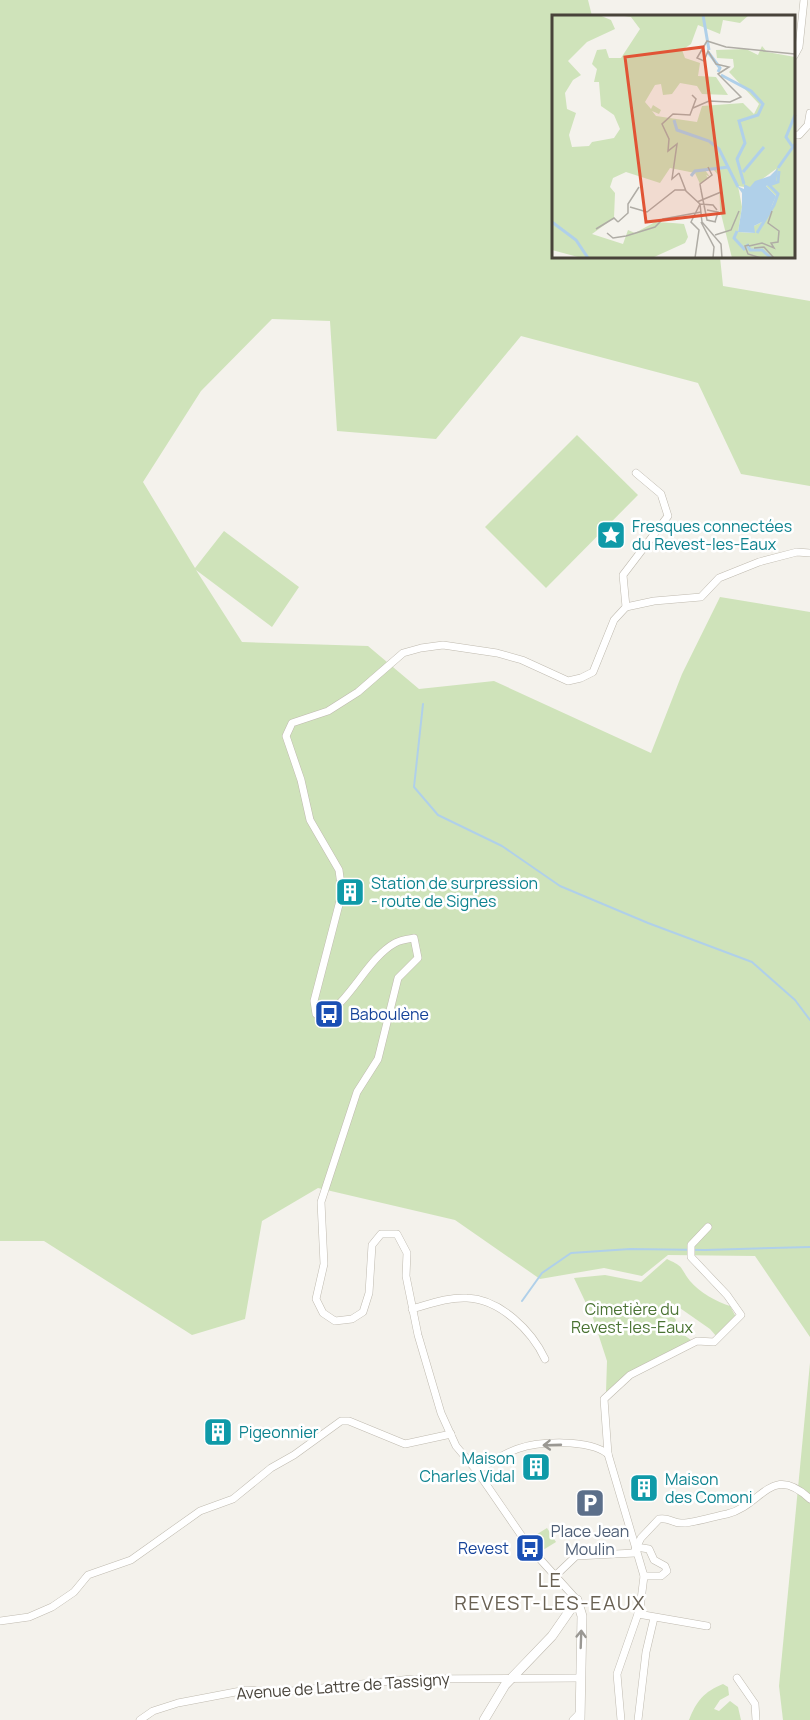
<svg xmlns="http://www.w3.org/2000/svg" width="810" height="1720" font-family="Manrope,sans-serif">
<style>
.green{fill:#cfe3ba}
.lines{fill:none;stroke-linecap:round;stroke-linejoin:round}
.stream{stroke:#b0d0e9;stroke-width:2}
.minor-casing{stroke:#bfbaaf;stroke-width:8}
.tertiary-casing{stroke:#bfbaaf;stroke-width:10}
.minor{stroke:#fff;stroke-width:7}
.tertiary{stroke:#fff;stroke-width:9}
.oneway{stroke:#9a9893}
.labels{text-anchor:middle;stroke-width:5;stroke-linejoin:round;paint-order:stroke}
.culture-label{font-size:16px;fill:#0d838f;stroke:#fff;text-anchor:start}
.transit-label{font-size:16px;fill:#164399;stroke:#fff;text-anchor:start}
.park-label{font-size:16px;fill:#4a7333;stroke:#fff}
.service-label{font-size:16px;fill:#4e5e75;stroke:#fff}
.street-label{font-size:16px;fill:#48433a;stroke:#fff}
.quarter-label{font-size:20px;letter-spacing:1.5px;fill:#696153;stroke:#fff}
.inset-river{fill:none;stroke:#b0d0e9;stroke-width:3}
.inset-road{fill:none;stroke:#afaca5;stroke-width:1.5}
.view{fill:#e15435;fill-opacity:0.15;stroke:#e15435;stroke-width:3}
.inset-edge{fill:none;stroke:#48433a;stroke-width:3}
</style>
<rect width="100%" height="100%" fill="#f4f2ec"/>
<g class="green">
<polygon points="0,0 588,0 592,16 554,16 554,256 720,257 723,286 810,301 810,486 741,474 698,383 521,336 436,439 337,431 330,321 272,319 201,391 143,482 195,568 224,531 299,587 272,627 196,570 242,642 368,646 419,689 494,681 651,753 682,674 720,597 810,612 810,1337 755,1256 668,1255 642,1276 604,1268 540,1279 455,1220 318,1188 262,1221 245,1319 192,1335 44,1241 0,1241"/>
<polygon points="577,435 638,495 546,588 485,527"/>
<path d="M667,1259C686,1268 679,1267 690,1281C699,1292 717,1302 730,1306L736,1317L717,1337L710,1329L677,1306L670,1312L676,1320L674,1328L691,1340L627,1374L606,1392L607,1361L593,1318L574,1278L605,1275L641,1282Z"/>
<polygon points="810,1363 810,1720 783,1720 779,1686"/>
<polygon points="547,1528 556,1542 543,1550 534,1536"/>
<path d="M723,1684L728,1687L729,1695L720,1700L714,1709L719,1711L730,1701L738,1707L741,1720H689C697,1700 704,1692 723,1684Z"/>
</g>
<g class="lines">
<g class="stream">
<polyline points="423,704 414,787 438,815 502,846 560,886 648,923 752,962 795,1000 810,1020"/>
<polyline points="522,1301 542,1273 571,1253 630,1249 705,1250 810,1247"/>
</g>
<g class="minor-casing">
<g id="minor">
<polyline points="794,56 799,47 804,0"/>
<polyline points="794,135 799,135 808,125 810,113"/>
<polyline points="626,607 654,601 701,597 719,578 759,562 797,552 810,553"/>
<path d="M412,1309C430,1304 448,1297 467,1298C500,1299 532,1331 545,1359"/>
<path d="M477,1471C490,1463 503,1454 517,1449C540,1441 588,1439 608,1454"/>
<polyline points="636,1547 649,1549 654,1560 665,1566 667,1571 661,1576 644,1576"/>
<path d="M635,1550L641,1538L659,1519C669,1517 672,1523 681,1523C691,1524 715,1516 727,1514C762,1506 771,1462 810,1499"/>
<polyline points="554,1577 576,1556 635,1553"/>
<path d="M577,1600L530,1548L477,1471L456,1446L441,1413L418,1335L406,1276L407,1253L397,1234H381L372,1245L369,1293L363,1312L352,1319L335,1321L323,1313L316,1299L324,1264L321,1202L357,1092L378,1059L398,978L418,958L414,938C408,939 400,940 395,943C366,959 348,1007 320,1017L316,1014L314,1001L342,893L339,870L310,820L301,780L286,736L292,723L328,711L358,692L403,653L421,648L443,645L497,653L522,660L568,681L581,678L593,672L614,620L626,607L623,575L668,516L661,494L636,473"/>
<polyline points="638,1614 707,1626"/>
<polyline points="0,1621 29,1617 52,1607 74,1592 88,1575 131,1560 200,1511 233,1499 271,1468 294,1455 341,1421 349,1421 405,1444 451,1434"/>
<polyline points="737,1678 755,1704 756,1720"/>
<polyline points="140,1720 153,1711 178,1703 246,1690 281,1692 412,1679 580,1678"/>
<polyline points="573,1720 580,1713"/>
<polyline points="621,1720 617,1674 640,1608 644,1576 608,1454 604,1399 630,1375 697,1341 714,1342 741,1315 727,1295 691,1257 691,1245 708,1227"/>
<polyline points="638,1720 646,1652 654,1618"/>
</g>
</g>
<g class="tertiary-casing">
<g id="tertiary">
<polyline points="577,1600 582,1616 580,1720"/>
<polyline points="484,1720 505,1685 552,1636 577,1600"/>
</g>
</g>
<use href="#minor" class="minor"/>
<use href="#tertiary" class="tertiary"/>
</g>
<defs><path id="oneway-shaft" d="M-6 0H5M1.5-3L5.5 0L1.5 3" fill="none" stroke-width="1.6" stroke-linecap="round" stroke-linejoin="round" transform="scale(1.5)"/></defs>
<g class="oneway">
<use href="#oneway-shaft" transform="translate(552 1445) rotate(178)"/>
<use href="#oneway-shaft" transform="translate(581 1639) rotate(-88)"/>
</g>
<defs>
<g id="sight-square" transform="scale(1.5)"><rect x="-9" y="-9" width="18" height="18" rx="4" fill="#0f9aa8" stroke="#fff"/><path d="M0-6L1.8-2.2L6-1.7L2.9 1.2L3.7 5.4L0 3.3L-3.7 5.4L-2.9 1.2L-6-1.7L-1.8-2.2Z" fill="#fff"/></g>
<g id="building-square" transform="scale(1.5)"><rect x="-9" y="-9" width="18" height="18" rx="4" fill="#0f9aa8" stroke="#fff"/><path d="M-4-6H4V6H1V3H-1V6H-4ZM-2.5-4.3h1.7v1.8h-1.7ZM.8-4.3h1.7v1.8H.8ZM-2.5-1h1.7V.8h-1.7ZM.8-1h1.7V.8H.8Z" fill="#fff"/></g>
<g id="bus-square" transform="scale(1.5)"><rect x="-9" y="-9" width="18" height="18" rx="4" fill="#1a4fb4" stroke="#fff"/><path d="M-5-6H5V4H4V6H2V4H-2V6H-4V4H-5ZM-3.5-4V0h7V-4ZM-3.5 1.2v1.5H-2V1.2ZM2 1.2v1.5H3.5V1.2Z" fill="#fff"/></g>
<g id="parking-square" transform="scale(1.5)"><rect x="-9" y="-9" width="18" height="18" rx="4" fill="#5c6f8a" stroke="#fff"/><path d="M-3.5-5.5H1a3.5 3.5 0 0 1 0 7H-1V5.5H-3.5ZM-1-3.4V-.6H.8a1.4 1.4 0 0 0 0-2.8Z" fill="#fff"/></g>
</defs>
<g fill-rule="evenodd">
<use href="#sight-square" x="611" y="535"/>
<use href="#building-square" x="350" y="892"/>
<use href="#bus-square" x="329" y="1014"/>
<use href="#building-square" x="218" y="1432"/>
<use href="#building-square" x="536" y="1467"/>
<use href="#building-square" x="644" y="1488"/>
<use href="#parking-square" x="590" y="1503"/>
<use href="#bus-square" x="530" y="1548"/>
</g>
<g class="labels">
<g class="culture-label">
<text x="632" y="532">Fresques connectées<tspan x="632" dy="18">du Revest-les-Eaux</tspan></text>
<text x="371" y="889">Station de surpression<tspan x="371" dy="18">- route de Signes</tspan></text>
<text x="239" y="1438">Pigeonnier</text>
<text x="515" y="1464" text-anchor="end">Maison<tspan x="515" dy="18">Charles Vidal</tspan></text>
<text x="665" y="1485">Maison<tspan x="665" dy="18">des Comoni</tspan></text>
</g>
<g class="transit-label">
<text x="350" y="1020">Baboulène</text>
<text x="509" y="1554" text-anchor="end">Revest</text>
</g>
<g class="park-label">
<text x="632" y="1315">Cimetière du<tspan x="632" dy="18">Revest-les-Eaux</tspan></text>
</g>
<g class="service-label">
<text x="590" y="1537">Place Jean<tspan x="590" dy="18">Moulin</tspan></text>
</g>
<g class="street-label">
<text transform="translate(343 1686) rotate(-4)" y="6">Avenue de Lattre de Tassigny</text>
</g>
<g class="quarter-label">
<text x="550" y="1587">LE<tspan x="550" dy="23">REVEST-LES-EAUX</tspan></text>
</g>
</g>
<g transform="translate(552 15)">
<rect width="243" height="243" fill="#f4f2ec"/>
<path d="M0,0H47L59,5L63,14L35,27L16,46L29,60L21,65L13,78L15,94L24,98L17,120L20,132L37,131L40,127L62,123L68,114L62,100L49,91L47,67H42L45,54L40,49L45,35L54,34L57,43H69L88,14L79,2L66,0H197L188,8L171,5L168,19L146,10L139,29L130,35L133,43L148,48L146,61L164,62L176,80L150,79L145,71L128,68L120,79L111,80L109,69L103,70L93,87L99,94L101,90L109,95L107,99L100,96L104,101L145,107L150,91L191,88L202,99L207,89L177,57L182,52L181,44L165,43L164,35L194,34L206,40L210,31L215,37L243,42V243H180L168,195L167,161L161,154L153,155L158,162L154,160L156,163L148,169L143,158L118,153L108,168L74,157L61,163L58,172L63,178L62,203L40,219L71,229L76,215L83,218L103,207L121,208L132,209L136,222L133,228L100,243L26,242L0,235ZM224,154L223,167L214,171L224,181L214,205L202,211V218L186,217L190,192L186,171L198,173Z" fill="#cfe3ba" fill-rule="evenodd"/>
<path d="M226,153L224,167L214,171L224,181L214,205L202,211L203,218L186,217L190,192V178L185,171L192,174V169L198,172L203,166L218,161Z" fill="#b0d0e9"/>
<path class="inset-river" d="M151,0L157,35M156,37L168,53L166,57M169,60L199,76L211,89L206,100L187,106L193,128L185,144L192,169M122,105L125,115L157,126L167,134L186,172M240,131L234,122L243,100M226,153L243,129M191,157L212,132M139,161L143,156L177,152M0,207L24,225L36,243M185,216L182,223L193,235M205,218L222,190L226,179L217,170L226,167L227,156M195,229L198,235H210L219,243"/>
<path class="inset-road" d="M141,93L157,86L178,87L189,82L166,59L177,52L164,49L156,36L152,46L145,43L155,26L174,32L243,39M127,158L120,164L125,129L116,136L117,124L110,109L121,99L138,100L144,84L140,80M127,158L134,176L148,189M149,175L155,205L164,207M149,175L148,169L160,160L156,152M145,187L169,177M148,189L150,207L169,229L170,243M148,189L161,190L165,195M78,192L95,197L123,175H134M155,195L166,197L163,207M66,207L76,198V189L87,172M149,207L162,232L161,243M44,214L62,203L66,207M55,218L61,223L74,221L103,212L111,204L149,197M163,220L179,215L187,196M197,230L193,231L196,239L209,243M197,231L210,228L222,233L219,228L226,227L227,216L216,208L220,196M202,233L212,232L222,243M143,243L147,215L139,207L148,189"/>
<path class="view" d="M151,32L172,198L94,207L73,42Z"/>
<rect width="243" height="243" class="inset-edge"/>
</g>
</svg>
